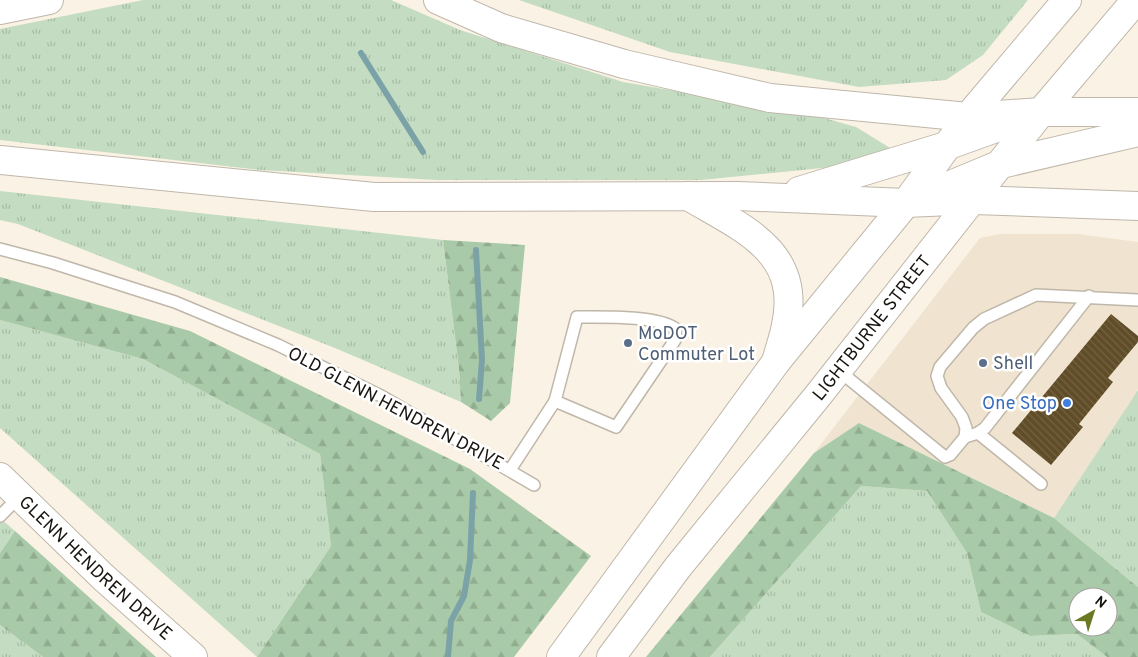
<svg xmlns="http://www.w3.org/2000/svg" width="1138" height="657" font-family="Overpass,sans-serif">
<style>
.built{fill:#f0e4d0}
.grass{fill:url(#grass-tufts)}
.forest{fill:url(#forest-firs);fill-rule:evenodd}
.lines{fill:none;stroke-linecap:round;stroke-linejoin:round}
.stream{stroke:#7ba2a7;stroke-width:6}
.building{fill:url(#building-back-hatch)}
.lane-casing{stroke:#bfb7aa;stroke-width:14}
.secondary-casing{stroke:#bfb7aa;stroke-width:30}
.highway-casing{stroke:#bfb7aa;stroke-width:30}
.lane{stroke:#fff;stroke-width:11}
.secondary{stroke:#fff;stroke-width:28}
.highway{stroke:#fff;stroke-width:28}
.service-dot{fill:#5c6f8a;stroke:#fff;stroke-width:2}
.shop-dot{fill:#3f7fe0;stroke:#fff;stroke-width:2}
.labels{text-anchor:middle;stroke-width:5;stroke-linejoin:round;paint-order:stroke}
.street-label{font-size:18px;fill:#181510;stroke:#fff}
.service-label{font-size:18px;fill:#4e5e75;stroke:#fff;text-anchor:start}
.shop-label{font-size:18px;fill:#366cbe;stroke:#fff;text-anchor:end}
</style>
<defs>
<pattern id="grass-tufts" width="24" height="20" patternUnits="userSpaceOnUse" patternTransform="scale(1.25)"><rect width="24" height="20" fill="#c3dcc2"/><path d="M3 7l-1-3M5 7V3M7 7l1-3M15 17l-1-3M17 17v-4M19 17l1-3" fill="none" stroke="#a7bca6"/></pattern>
<pattern id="forest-firs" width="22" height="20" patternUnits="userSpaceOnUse" patternTransform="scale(1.25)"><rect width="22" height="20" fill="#a9caa8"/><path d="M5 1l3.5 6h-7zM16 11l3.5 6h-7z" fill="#91ad90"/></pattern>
<pattern id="building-back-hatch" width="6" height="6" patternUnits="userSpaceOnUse" patternTransform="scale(1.25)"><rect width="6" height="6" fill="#604c27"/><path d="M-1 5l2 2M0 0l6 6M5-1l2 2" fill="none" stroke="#726244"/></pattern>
</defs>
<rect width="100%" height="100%" fill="#faf2e4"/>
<polygon class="built" points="1000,234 1078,234 1138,242 1138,390 1054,518 859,423 814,453 980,238"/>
<g class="grass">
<polygon points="143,0 391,0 460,30 623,82 810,114 856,127 895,151 842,166 701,180 437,180 260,170 0,140 0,29"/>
<polygon points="519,0 1028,0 983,55 946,80 859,87 670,52"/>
<polygon points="0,191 443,240 459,369 461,402 335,348 18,224 0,220"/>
<polygon points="0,320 143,359 320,454 331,546 257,657 0,428"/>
<polygon points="1138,390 1138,587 1054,518"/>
<polygon points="861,486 927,491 967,553 981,612 1030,636 1077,634 1107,657 710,657"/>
<polygon points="0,518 15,531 0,553"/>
<polygon points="0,625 43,657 0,657"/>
</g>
<g class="forest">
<polygon points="443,240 525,245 510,403 491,421 461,402 459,369"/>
<polygon points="0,277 190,331 470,469 591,556 514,657 257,657 331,546 320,454 143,359 0,320"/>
<path d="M859,423L1054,518L1138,587V657H1107L1077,634L1030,636L981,612L967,553L927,491L861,486L710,657H646L814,453ZM1078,597H1108V627H1078Z"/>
<polygon points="15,531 156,657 43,657 0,625 0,553"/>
</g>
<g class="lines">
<g class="stream">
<polyline points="361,53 423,152"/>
<polyline points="476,250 482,360 479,399"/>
<polyline points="448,657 451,621 464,596 470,560 473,493"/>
</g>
</g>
<polygon class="building" points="1111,314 1138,336 1138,342 1108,378 1113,382 1079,424 1083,427 1051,465 1012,433"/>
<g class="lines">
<g class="lane-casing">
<g id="lane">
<polyline points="0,249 53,263 175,302 278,345 383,397 534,485"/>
<path d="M577,317C601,317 658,315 676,329L675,340L616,427L555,401Z"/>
<polyline points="838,370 945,457 950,455 965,437 966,428 962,417 941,388 937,376 940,367 973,328 984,319 1036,295 1138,300"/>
<polyline points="978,433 1041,484"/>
<polyline points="965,437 978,433 985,428 1089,296"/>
<polyline points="510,470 555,401"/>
<polyline points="0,516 20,496"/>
</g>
</g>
<g class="secondary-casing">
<g id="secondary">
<path id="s1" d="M0,477L103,577L193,657"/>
<polyline points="561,657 776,362 906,203 968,117 1067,0"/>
<path id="s2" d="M611,657L678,567L820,393L1041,112L1136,0"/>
</g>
</g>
<g class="highway-casing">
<g id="highway">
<polyline points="438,0 501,28 624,64 770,98 968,117 1041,112 1138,112"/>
<polyline points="0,10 49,0"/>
<polyline points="0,160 374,197 737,196 906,203 974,200 1138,206"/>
<polyline points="799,191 946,146 1010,123"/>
<path d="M688,196C741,228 802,250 786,325C784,337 779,350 776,362"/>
<polyline points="924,196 1001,164 1138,132"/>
</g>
</g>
<use href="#lane" class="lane"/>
<use href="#secondary" class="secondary"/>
<use href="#highway" class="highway"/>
</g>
<g class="service-dot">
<circle cx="628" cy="343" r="5"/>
<circle cx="983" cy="363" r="5"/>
</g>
<circle class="shop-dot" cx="1067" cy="403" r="5"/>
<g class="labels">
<g class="street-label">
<text dy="6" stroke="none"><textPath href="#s2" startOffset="420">LIGHTBURNE STREET</textPath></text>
<text transform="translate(396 408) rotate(28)" y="6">OLD GLENN HENDREN DRIVE</text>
<text dy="6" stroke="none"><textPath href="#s1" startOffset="132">GLENN HENDREN DRIVE</textPath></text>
</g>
<g class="service-label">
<text x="638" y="339">MoDOT<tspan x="638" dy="21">Commuter Lot</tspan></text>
<text x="993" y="369">Shell</text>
</g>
<g class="shop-label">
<text x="1057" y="409">One Stop</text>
</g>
</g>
<g transform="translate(1093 612) rotate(39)"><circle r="24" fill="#ffffff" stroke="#a3a19f"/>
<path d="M0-4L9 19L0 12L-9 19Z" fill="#6c7824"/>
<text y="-8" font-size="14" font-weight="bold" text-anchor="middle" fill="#181510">N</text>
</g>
</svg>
